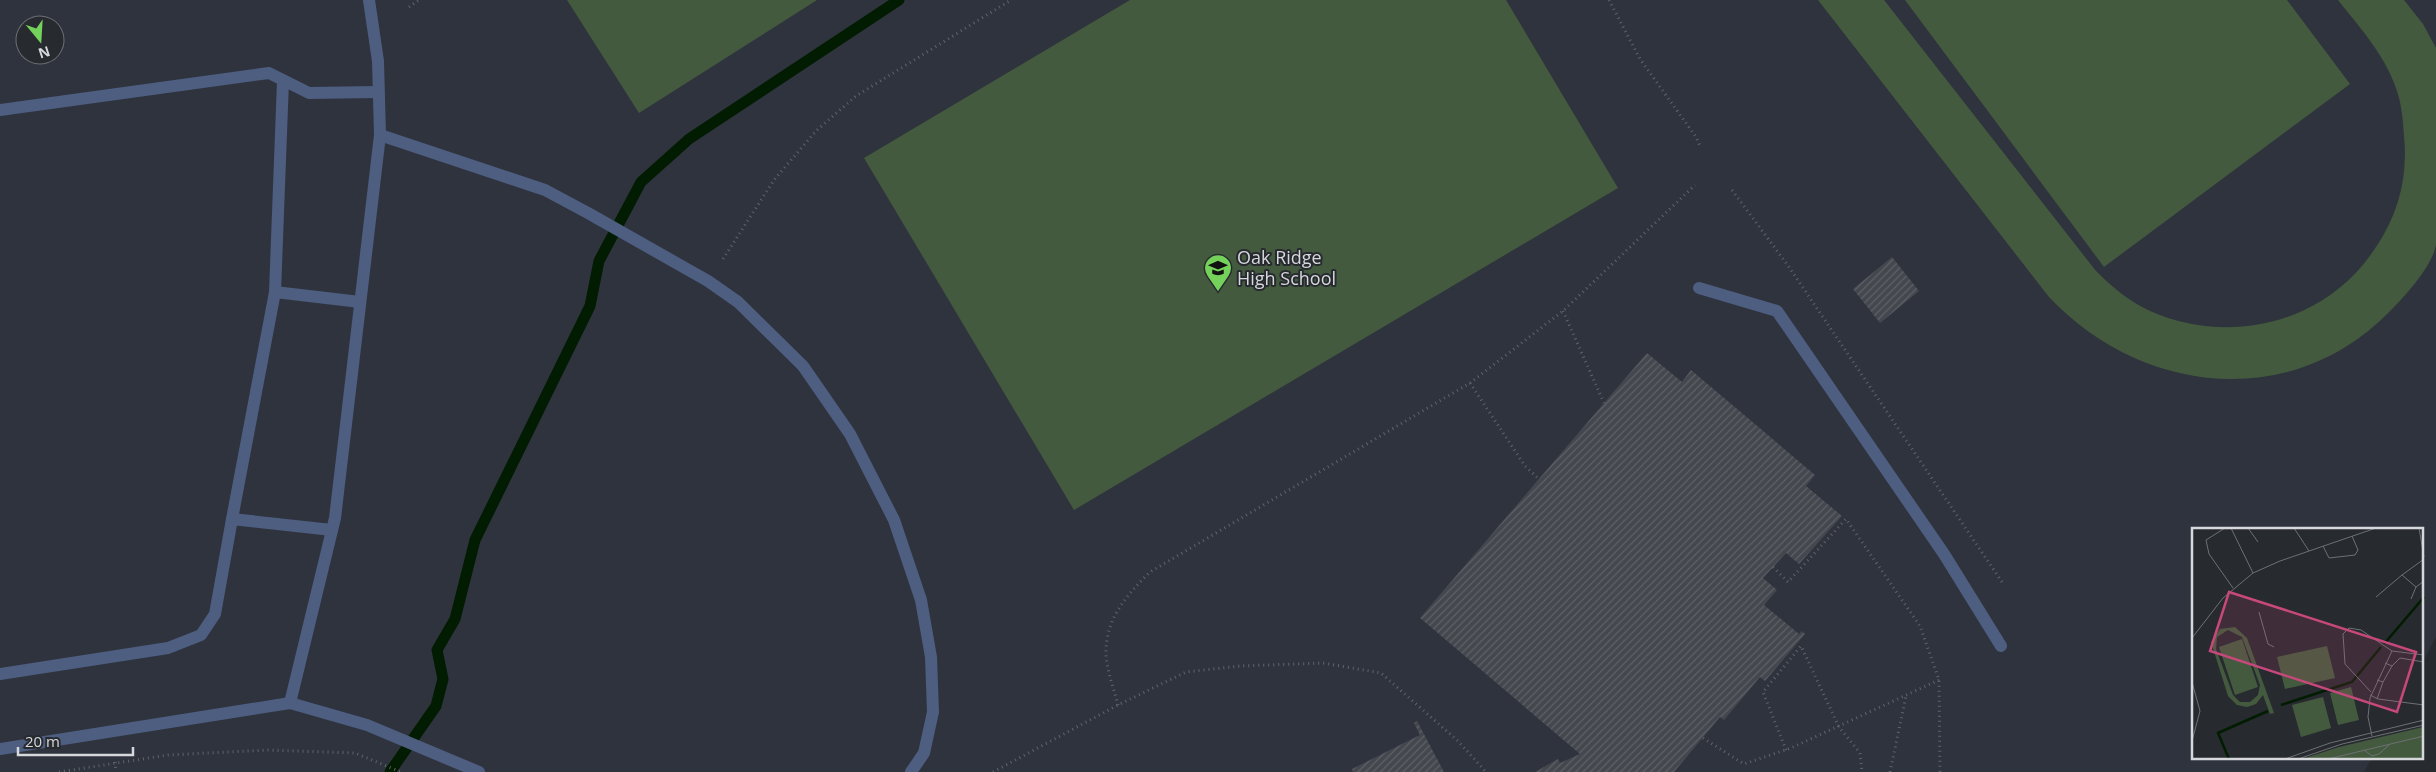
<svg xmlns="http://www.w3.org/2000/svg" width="2436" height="772" font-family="'Open Sans',sans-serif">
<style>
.built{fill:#2e333d;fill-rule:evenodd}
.pitch{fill:#445a3e}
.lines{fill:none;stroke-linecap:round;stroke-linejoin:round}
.stream{stroke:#011c00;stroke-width:11}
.building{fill:url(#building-hatch)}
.path{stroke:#616469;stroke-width:3;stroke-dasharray:1 4;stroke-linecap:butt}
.lane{stroke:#4e5e80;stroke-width:12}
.labels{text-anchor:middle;stroke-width:4;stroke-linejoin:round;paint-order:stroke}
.poi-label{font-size:18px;fill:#d6d8dc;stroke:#272a2f;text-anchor:start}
.inset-river{fill:none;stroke:#011c00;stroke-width:2.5}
.inset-road{fill:none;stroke:#6d7074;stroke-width:1}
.view{fill:#c7487b;fill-opacity:0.15;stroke:#c7487b;stroke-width:2.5}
.inset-edge{fill:none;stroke:#d6d8dc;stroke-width:2.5}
</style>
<defs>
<pattern id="building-hatch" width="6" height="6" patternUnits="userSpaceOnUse" patternTransform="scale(1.25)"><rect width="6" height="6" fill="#44474d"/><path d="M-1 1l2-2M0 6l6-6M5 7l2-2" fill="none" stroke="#5e6166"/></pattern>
</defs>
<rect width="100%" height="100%" fill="#272a2f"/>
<path class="built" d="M0,0H2436V637L2422,663V530H2194V758H2372L2364,772H0ZM25,25H55V55H25Z"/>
<g class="pitch">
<polygon points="567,0 817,0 639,113"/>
<polygon points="1130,0 1506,0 1618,188 1074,510 864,158"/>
<path d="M1818,0H1884L2096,271C2112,287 2130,302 2150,311C2232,347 2328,322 2376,247C2399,213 2408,176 2404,136C2403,121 2402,106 2397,91C2386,56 2360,28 2338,0H2404L2423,24L2436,48C2436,95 2436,141 2436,188C2436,206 2436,227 2436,245C2432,267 2402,300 2386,315C2288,412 2139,393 2049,297Z"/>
<polygon points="1905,0 2287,0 2350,84 2104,267"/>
</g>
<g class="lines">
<polyline class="stream" points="390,772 436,706 443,679 437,650 455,619 475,540 590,306 599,261 641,182 689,139 899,0"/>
</g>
<g class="building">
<polygon points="1892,257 1919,291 1880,323 1853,289"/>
<polygon points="1647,353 1682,382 1691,370 1815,475 1806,486 1842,516 1799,564 1786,553 1763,578 1777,590 1764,605 1799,634 1802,631 1805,634 1765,681 1760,677 1724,720 1720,717 1674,772 1535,772 1558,759 1560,763 1580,754 1420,618"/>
<polygon points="1417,721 1444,772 1353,772 1352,769 1420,735 1414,723"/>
</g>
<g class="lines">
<g class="path">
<polyline points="1609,0 1640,59 1696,137 1701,148"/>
<polyline points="409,7 419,0"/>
<polyline points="1732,190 1789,267 2004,585"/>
<polyline points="723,259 774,180 816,131 856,96 1011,0"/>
<polyline points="1563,311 1604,403"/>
<polyline points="1470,383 1525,466 1539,479"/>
<polyline points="1773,567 1788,582 1846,519 1920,626 1939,680 1940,772"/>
<path d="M1118,705C1114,689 1107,671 1106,655C1105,619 1126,596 1150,572L1470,383L1563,311L1695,185"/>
<polyline points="1703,738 1744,764 1791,748 1939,680"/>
<polyline points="1786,750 1763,692 1801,646 1839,727 1860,753 1862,772"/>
<polyline points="115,762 116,772"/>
<polyline points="59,772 168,755 267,750 355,753 401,772"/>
<polyline points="993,772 1118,705 1186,672 1240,666 1323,663 1381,673 1458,741 1486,772"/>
<polyline points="1890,772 1906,696"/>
</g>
<g class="lane">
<polyline points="283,81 275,292 360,302"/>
<polyline points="0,110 269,73 309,93 377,92"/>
<polyline points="380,135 545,190 588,213 708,281 738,302 803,366 850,434 894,520 921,600 931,657 933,712 924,753 911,772"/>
<polyline points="1699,288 1777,311 1944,554 2001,646"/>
<polyline points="232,519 275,292"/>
<polyline points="0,674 168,648 201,635 215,614 232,519 332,530"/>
<polyline points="290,703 367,725 479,772"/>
<polyline points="0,749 290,703 335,518 380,135 378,61 369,0"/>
</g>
</g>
<defs>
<g id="school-pin" transform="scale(1.4375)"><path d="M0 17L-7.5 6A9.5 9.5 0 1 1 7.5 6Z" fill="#74d25b" stroke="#272a2f"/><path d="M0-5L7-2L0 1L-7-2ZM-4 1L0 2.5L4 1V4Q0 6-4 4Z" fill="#111"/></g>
</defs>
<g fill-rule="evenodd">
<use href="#school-pin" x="1218" y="268"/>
</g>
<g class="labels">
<g class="poi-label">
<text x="1237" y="264">Oak Ridge<tspan x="1237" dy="21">High School</tspan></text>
</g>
</g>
<g transform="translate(2192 528)">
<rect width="231" height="231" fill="#272a2f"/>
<path d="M231,199V231H110L147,219Z" fill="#445a3e"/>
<path d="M43,99L55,110L82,185L78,186L71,167L64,176L55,179L45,177L36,168L19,114L28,101ZM36,102L50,109L68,157L66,167L58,174H48L41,167L24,121L25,109ZM50,111L66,159L43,167L27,119ZM135,118L143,150L93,161L85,129ZM159,159L167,192L146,197L138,165ZM131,169L139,200L109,209L100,177Z" fill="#445a3e" fill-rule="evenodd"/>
<path class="inset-river" d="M192,116L232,69M89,177L160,154L189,119M37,231L26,205L76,183"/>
<path class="inset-road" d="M33,0L14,12L17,26L41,60M39,0L61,45M56,0L66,14M102,0L117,23M227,0L232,29M131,18L137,30L163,27L166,22L160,8M224,59L210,47L232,31M184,69L210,47M219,71L224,59L232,53M67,84L76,116L82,119M0,110L31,70L61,45L88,33L184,0M193,135L200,138L208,130L232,134M185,152L191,154L185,171M0,154L8,183L0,213M191,154L200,138M179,164L153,136L151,106L157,100L169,102L200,123M178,167L186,171L232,177M180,208L176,189L178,170L200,123L232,127M172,222L180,228L187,226L197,217M93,231L138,215L232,192M106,231L150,216L232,197M136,231L232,208"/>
<path class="view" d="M37,64L224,124L205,184L18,123Z"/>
<rect width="231" height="231" class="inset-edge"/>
</g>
<g transform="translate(40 40) rotate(162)"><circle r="24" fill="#272a2f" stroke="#6d7074"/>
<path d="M0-4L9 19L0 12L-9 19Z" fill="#74d25b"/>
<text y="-8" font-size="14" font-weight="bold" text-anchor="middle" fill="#d6d8dc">N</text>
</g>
<path d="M18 747v8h115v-8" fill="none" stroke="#d6d8dc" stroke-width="2.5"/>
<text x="25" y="747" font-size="15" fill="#d6d8dc" stroke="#272a2f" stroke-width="4" paint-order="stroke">20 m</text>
</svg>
